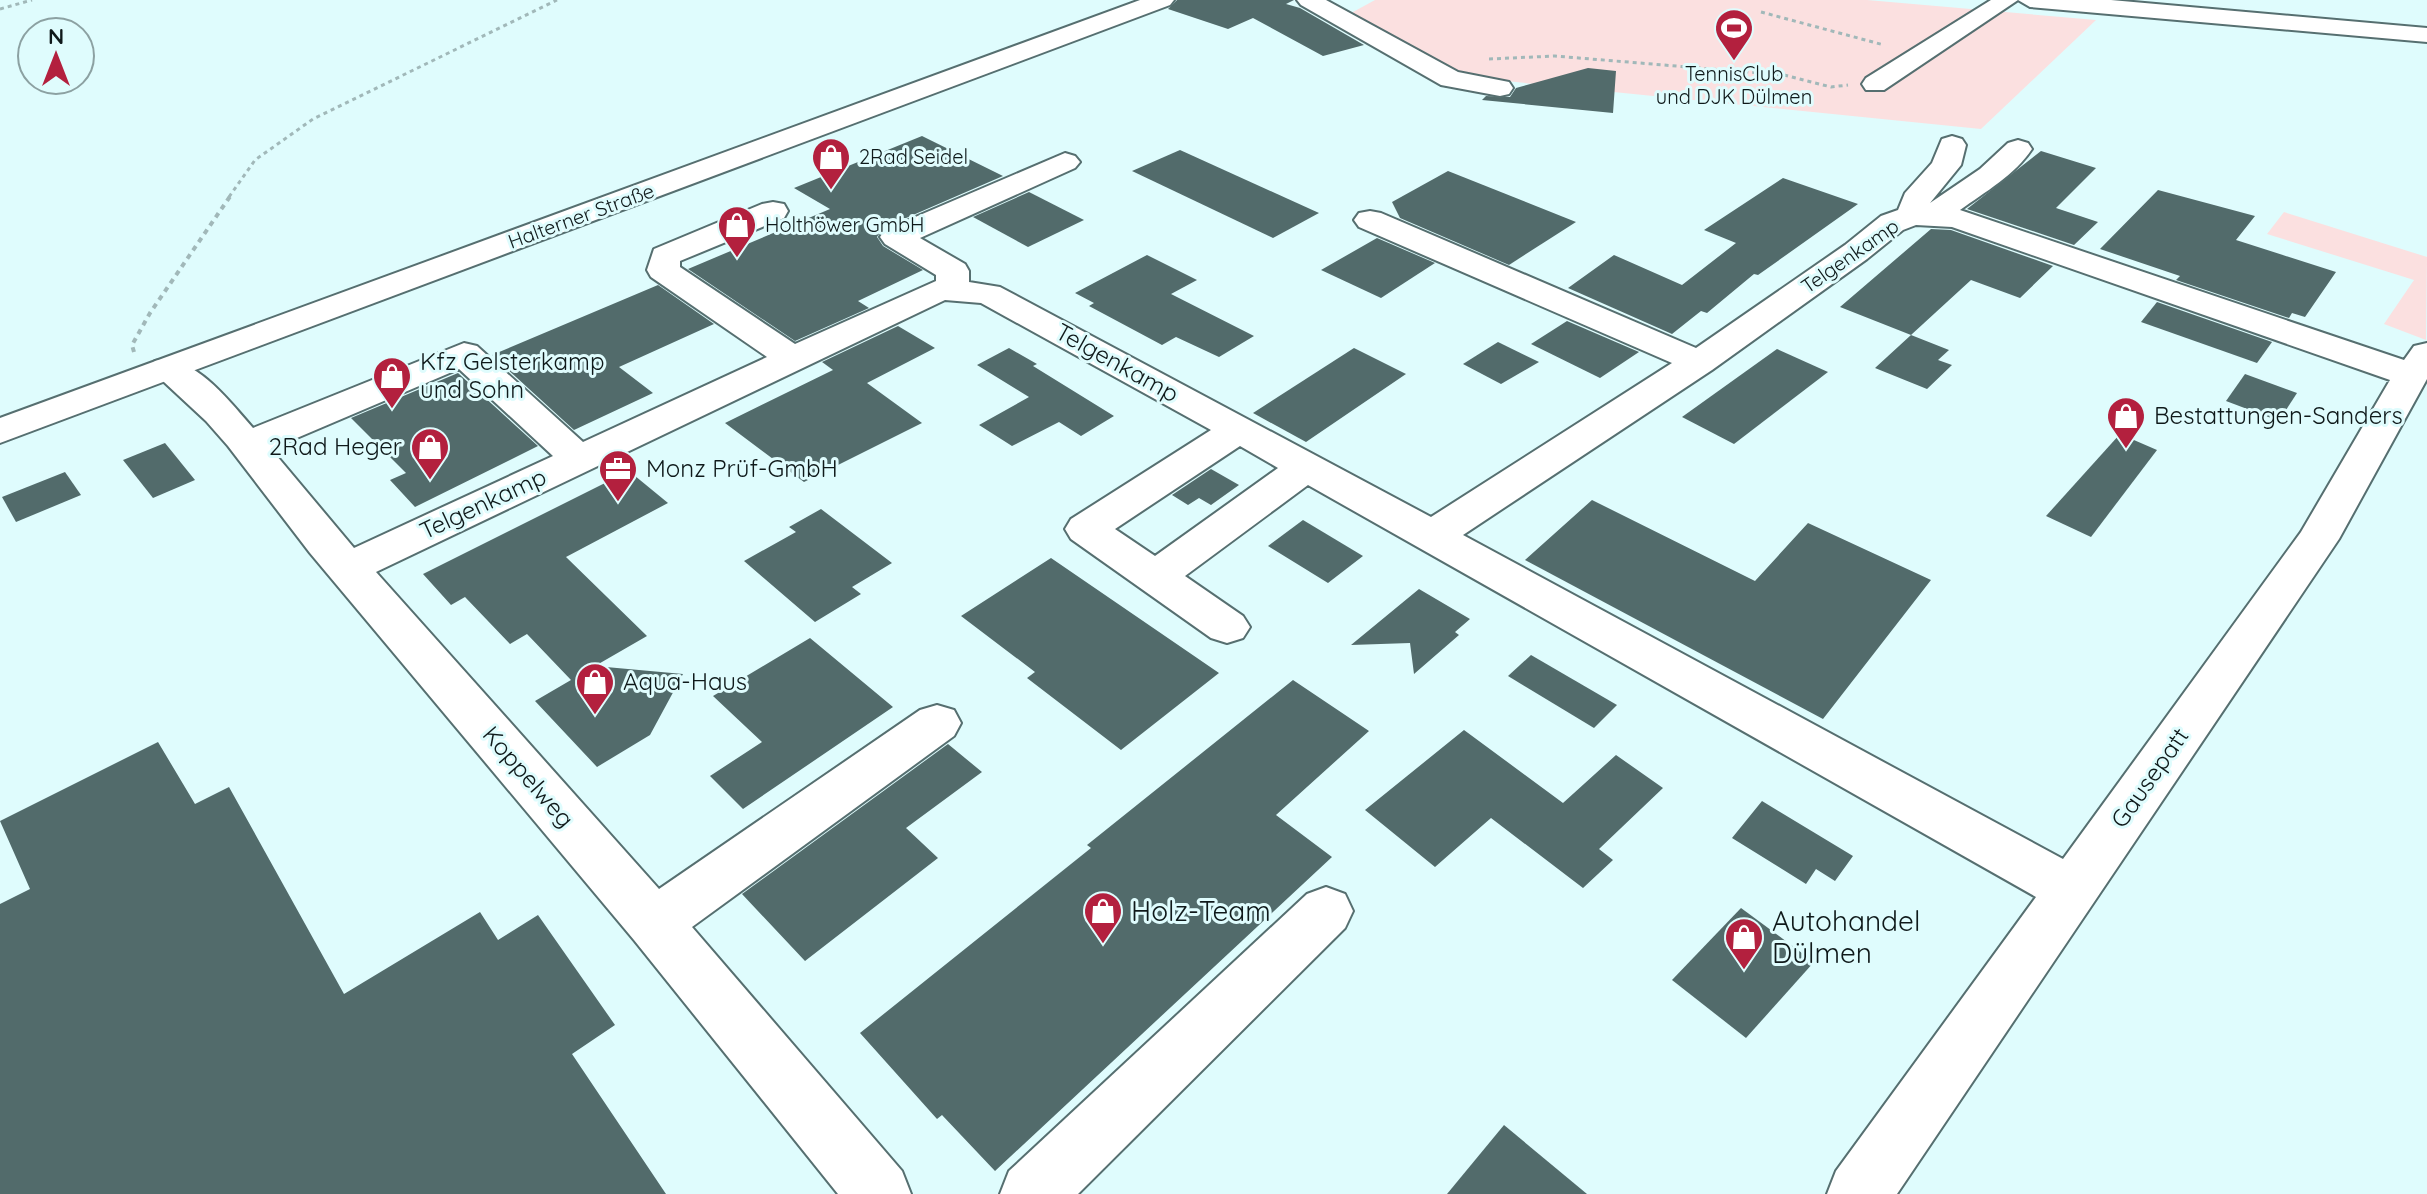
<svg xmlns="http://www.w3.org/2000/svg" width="2427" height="1194" font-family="Quicksand,sans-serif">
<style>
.green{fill:#fbe0e0}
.building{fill:#526b6b}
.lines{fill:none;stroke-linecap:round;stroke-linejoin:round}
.minor-casing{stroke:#566f70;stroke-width:4}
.major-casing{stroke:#566f70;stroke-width:4}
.path-far1{stroke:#a1b8b9;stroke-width:3;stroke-dasharray:4 4;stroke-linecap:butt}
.path{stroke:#a1b8b9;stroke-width:4;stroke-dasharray:5 5;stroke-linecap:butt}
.minor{fill:#fff;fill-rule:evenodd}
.major{fill:#fff;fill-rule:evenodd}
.labels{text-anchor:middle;stroke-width:6;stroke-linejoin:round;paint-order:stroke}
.far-poi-label{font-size:20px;fill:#0f191a;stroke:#dffcfd;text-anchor:start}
.far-street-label{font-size:20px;fill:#0f191a;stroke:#dffcfd}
.poi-label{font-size:24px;fill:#0f191a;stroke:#dffcfd;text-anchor:start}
.street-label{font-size:24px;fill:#0f191a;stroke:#dffcfd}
.near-poi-label{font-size:28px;fill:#0f191a;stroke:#dffcfd;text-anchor:start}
</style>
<rect width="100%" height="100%" fill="#dffcfd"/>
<g class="green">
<polygon points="1375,0 1867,0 2096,20 1981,129 1436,74 1342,18"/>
<polygon points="2284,212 2427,257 2426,340 2384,324 2414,280 2267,234"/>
</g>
<g class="building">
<polygon points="1177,0 1294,0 1286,4 1300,8 1364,45 1323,56 1253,18 1228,29 1168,9"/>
<polygon points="1588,68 1616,71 1613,113 1482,100 1486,96 1510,97 1516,88"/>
<polygon points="922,136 1003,176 883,228 877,237 883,246 923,270 858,301 869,308 795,341 688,269 830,209 794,188"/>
<polygon points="1180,150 1319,213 1273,238 1132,171"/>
<polygon points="2041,151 2096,168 2056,208 2098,222 2074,245 1967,209"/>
<polygon points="1448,171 1576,222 1509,265 1400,218 1392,202"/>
<polygon points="1783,178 1858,204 1758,275 1754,274 1707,313 1701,311 1672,334 1568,288 1614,255 1682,285 1736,243 1704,230"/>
<polygon points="2158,190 2255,216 2236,240 2336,272 2305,317 2292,313 2289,318 2176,280 2180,276 2100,249"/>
<polygon points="1029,192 1084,220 1028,247 973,217"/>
<polygon points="1931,229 1951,230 2053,266 2020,298 1971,280 1911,335 1840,307"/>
<polygon points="1377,238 1435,263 1381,298 1321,270"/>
<polygon points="1147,255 1197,280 1171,294 1254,336 1219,357 1176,337 1162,345 1089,306 1094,303 1075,293"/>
<polygon points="658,285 714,324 619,367 653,393 574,430 492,355"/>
<polygon points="2157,302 2272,342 2257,363 2141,322"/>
<polygon points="1567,321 1639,352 1600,378 1531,344"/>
<polygon points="898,326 935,348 867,383 922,423 804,482 725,423 833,370 822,362"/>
<polygon points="1911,335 1949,350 1938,360 1952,365 1927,389 1875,368"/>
<polygon points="1498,342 1539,362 1501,384 1463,364"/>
<polygon points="1009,348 1037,364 1033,366 1114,416 1081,436 1059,422 1012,446 979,425 1029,397 977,365"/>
<polygon points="1354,348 1406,374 1306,442 1253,413"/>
<polygon points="1777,349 1828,372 1734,444 1682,417"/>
<polygon points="458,373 538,446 415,507 390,480 406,473 351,418"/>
<polygon points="2245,374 2297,393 2279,421 2226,401"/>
<polygon points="2120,434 2157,450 2091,537 2046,516"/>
<polygon points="165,443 195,480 153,498 123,460"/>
<polygon points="1211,469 1239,485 1211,505 1199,498 1188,505 1172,495"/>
<polygon points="629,471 668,503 566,557 647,636 595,666 683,674 650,735 597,767 535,701 571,680 527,634 510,644 465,597 451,605 423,574"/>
<polygon points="65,472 81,495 16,522 2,497"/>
<polygon points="1592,500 1755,581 1808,523 1931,580 1823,719 1525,560"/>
<polygon points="821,509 892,563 852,587 861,594 815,622 744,561 796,532 789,527"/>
<polygon points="1303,520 1363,556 1328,583 1268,546"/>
<polygon points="1051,558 1219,673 1121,750 1027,678 1035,672 961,616"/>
<polygon points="1419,589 1470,619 1455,632 1459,635 1414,674 1410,643 1351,645"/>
<polygon points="810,638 893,707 743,809 710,776 762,742 713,696"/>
<polygon points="1531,655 1617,705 1594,728 1508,676"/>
<polygon points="1293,680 1369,731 1276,815 1332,857 995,1171 942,1115 937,1119 860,1033 1091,848 1087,845"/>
<polygon points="1464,730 1563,803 1616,755 1663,788 1599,849 1613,860 1583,888 1491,818 1435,867 1365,810"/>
<polygon points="158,742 195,804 229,787 344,994 480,912 498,940 538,915 615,1025 572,1054 666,1194 0,1194 0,904 30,889 0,821"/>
<polygon points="948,744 982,772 906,828 938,858 805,961 742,894"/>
<polygon points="1762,801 1853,856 1835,881 1816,869 1806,884 1732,838"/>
<polygon points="1741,908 1814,962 1746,1038 1672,980"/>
<polygon points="1504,1125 1587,1194 1447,1194"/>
</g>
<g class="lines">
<g class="minor-casing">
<g id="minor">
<polygon points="1297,0 1326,0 1458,72 1509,82 1513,88 1509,94 1500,96 1441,85 1301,5"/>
<polygon points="1991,0 2111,0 2427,28 2427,42 2030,7 2018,0 1884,90 1866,90 1862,84 1866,78"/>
<path d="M1952,136L1962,139L1966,145L1961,165L1930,203L1980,169L2008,143L2018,140L2028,143L2032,149C2015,175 1985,192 1960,210L2404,360L2414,346L2427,343V379L2339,539L1897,1194H1827L1836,1171L2036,897L1308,485L1185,576L1243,616L1250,627L1243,638L1227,643L1211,638L1071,539L1065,529L1071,519L1211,430L981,303L945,300L376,572L659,889L920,710L937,705L954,710L961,723L954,736L692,927L902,1171L911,1194H838L634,940L310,553L228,446L206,421L150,369L155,361C193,352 230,402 253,428L464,343L477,346L583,442L767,357L651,277L647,270L654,249L762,204L773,202L784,204L788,211L784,218L680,261V267L795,344L936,281V275L885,244L880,237L885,230L1065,153L1075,156L1080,162L1075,168L920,238L965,264L969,271V282L1000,287L1431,517L1672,363L1359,227L1354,220L1359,213L1370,211L1381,213L1696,348L1845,245L1881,216L1898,210L1905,193L1932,163L1942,139ZM1916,225L1952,227L2390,380L2301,532L2063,859L1463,535L1712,370L1867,259L1903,230ZM459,369L553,456L354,548L271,449ZM1240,446L1278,468L1155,556L1115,529Z"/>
<polygon points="1326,887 1345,894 1353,911 1345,928 1078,1194 1000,1194 1009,1171 1307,894"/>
</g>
</g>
<g class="major-casing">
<polygon id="major" points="1140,0 1174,0 1170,5 0,443 0,418"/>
</g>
<g class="path-far1">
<polyline points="0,9 32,0"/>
<polyline points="1761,12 1884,45"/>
<polyline points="1489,59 1555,56 1784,75 1831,87 1848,85"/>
<polyline points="229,197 255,160 313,119 557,0"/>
</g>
<polyline class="path" points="134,352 132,345 150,313 231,195"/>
<use href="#minor" class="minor"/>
<use href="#major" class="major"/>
</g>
<defs>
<g id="stadium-pin" transform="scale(2)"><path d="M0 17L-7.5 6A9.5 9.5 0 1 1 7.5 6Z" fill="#b3203e" stroke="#dffcfd"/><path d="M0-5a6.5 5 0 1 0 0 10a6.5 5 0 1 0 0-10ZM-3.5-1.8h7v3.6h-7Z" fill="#fff"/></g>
<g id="shop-pin" transform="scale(2)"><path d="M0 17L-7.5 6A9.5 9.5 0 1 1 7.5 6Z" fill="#b3203e" stroke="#dffcfd"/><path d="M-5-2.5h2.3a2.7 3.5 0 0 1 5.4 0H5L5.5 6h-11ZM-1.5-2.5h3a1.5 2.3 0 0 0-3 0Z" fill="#fff"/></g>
<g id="office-pin" transform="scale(2)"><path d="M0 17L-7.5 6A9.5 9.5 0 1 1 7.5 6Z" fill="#b3203e" stroke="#dffcfd"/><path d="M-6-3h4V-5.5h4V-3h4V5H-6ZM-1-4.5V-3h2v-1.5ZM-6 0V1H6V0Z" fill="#fff"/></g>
</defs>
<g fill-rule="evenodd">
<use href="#stadium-pin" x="1734" y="28"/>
<use href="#shop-pin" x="831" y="157"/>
<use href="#shop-pin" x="737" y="225"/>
<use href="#shop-pin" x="392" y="376"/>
<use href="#shop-pin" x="2126" y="416"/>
<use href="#shop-pin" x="430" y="447"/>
<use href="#office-pin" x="618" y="469"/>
<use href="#shop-pin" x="595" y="682"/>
<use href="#shop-pin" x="1103" y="911"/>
<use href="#shop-pin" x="1744" y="937"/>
</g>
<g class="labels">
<g class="far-poi-label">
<text x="1734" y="81" text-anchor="middle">TennisClub<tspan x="1734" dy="23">und DJK Dülmen</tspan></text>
<text x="859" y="164">2Rad Seidel</text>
<text x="765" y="232">Holthöwer GmbH</text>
</g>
<g class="far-street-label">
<text transform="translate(581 216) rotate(-20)" y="7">Halterner Straße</text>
<text transform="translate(1850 256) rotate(-35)" y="7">Telgenkamp</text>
</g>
<g class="poi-label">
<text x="420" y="370">Kfz Gelsterkamp<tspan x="420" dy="28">und Sohn</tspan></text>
<text x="2154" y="424">Bestattungen-Sanders</text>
<text x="402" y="455" text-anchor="end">2Rad Heger</text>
<text x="646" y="477">Monz Prüf-GmbH</text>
<text x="623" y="690">Aqua-Haus</text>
</g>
<g class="street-label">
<text transform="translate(1117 363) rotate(29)" y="8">Telgenkamp</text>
<text transform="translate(483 504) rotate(-25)" y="8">Telgenkamp</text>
<text transform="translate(528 777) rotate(49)" y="8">Koppelweg</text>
<text transform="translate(2150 778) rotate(-55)" y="8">Gausepatt</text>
</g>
<g class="near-poi-label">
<text x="1131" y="921">Holz-Team</text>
<text x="1772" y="931">Autohandel<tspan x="1772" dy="32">Dülmen</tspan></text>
</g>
</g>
<g transform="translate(56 56)"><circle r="38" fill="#dffcfd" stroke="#8ca1a2" stroke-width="2"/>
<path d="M0-6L14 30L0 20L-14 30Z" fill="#b3203e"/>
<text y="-12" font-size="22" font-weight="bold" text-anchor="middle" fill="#0f191a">N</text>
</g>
</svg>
